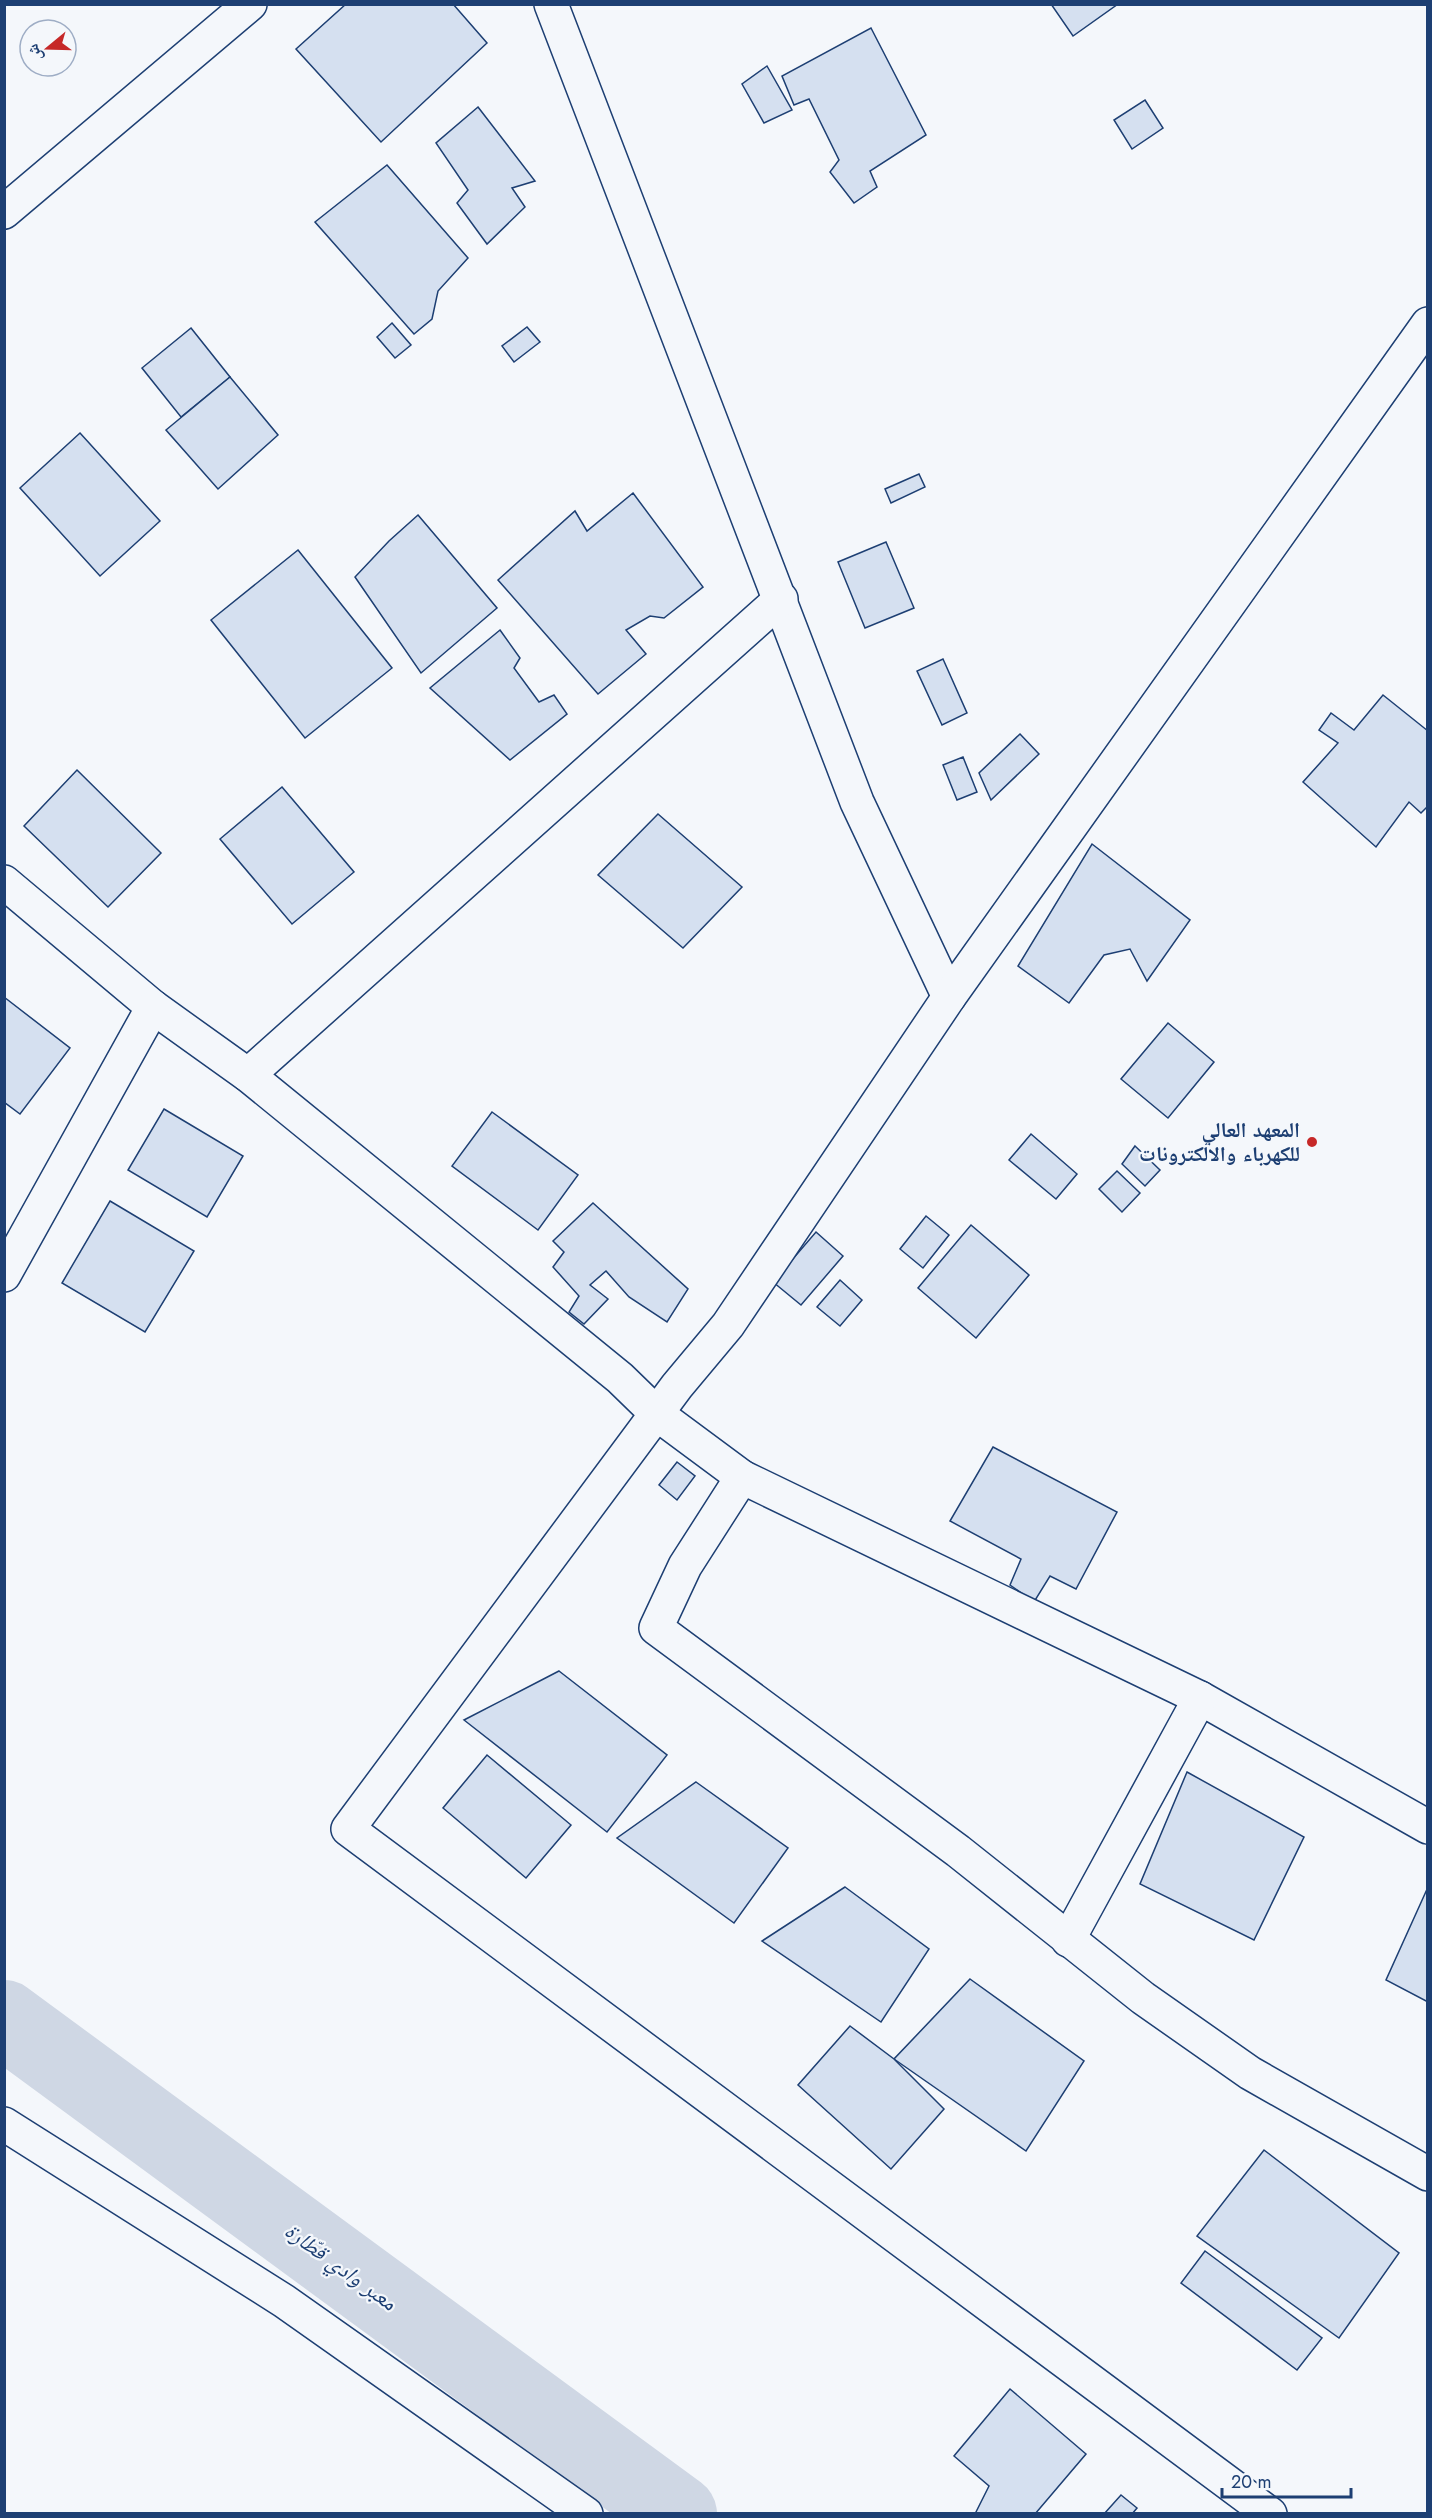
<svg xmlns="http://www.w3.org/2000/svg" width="1432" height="2518" font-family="Jost,'Noto Naskh Arabic',sans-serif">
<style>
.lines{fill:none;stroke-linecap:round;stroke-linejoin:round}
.river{stroke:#cfd7e4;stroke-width:78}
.building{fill:#d5e0f0;stroke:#1d3f73;stroke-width:1.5}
.street-casing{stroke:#1d3f73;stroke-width:36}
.street{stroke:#f4f7fb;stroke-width:33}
.poi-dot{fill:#c62828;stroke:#f4f7fb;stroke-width:2}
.labels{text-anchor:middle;stroke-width:4.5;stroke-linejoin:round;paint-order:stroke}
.poi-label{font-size:21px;font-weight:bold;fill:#1d3f73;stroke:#f4f7fb;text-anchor:end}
.water-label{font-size:22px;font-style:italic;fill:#1d3f73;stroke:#f4f7fb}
</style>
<rect width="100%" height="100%" fill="#f4f7fb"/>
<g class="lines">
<polyline class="river" points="4,2019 678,2514"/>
</g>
<g class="building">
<polygon points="346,4 453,4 487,43 381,142 296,49"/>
<polygon points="1051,4 1118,4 1073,36"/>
<polygon points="871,28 926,135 870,171 877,187 854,203 830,172 839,160 809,99 794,105 782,76"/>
<polygon points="767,66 792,110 764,123 742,84"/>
<polygon points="1145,100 1163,128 1132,149 1114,120"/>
<polygon points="478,107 535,181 512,188 525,207 487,244 457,203 468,190 436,143"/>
<polygon points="387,165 468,258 438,291 432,319 414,334 315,222"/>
<polygon points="392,323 411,345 395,358 377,337"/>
<polygon points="527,327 540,342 514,362 502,346"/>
<polygon points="191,328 230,377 181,417 142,368"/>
<polygon points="230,377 278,435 218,489 166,430"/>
<polygon points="80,433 160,521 100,576 20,488"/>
<polygon points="919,474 925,487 891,503 885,489"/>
<polygon points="633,493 703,587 664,618 650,616 626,630 646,654 598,694 498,580 575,511 587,531"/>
<polygon points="418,515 497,608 421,673 355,577 389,541"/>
<polygon points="886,542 914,608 865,628 838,562"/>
<polygon points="298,550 392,668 305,738 211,620"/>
<polygon points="500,630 520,658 514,668 539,702 554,695 567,714 510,760 430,688"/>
<polygon points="943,659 967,713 942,725 917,671"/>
<polygon points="1383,695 1428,731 1428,806 1421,813 1409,802 1376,847 1303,782 1338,743 1319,730 1331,713 1354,730"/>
<polygon points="1020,734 1039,754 991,800 979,773"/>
<polygon points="963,757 977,792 957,800 943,765"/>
<polygon points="77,770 161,853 108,907 24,826"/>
<polygon points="282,787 354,872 292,924 220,839"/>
<polygon points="658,814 742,887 683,948 598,875"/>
<polygon points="1092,844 1190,920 1147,981 1130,949 1104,955 1069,1003 1018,966"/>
<polygon points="4,997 70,1048 20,1114 4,1102"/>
<polygon points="1168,1023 1214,1062 1168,1118 1121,1079"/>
<polygon points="164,1109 243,1156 207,1217 128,1170"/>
<polygon points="492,1112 578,1175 538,1230 452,1166"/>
<polygon points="1031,1134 1077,1174 1056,1199 1009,1160"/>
<polygon points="1135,1146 1160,1170 1145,1186 1122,1164"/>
<polygon points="1117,1171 1140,1193 1122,1212 1099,1189"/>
<polygon points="110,1201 194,1251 145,1332 62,1283"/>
<polygon points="593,1203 688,1289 667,1322 629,1297 606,1271 590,1285 608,1299 584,1324 569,1312 579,1296 553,1267 564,1252 553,1241"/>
<polygon points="926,1216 949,1235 923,1268 900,1249"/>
<polygon points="971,1225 1029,1275 976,1338 918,1288"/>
<polygon points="816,1232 843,1256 801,1305 773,1282"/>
<polygon points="840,1280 862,1300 840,1326 817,1307"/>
<polygon points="993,1447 1117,1512 1076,1589 1050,1576 1034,1602 1010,1585 1021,1559 950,1521"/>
<polygon points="677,1462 695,1476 677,1500 659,1485"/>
<polygon points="559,1671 667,1755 607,1832 464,1720"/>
<polygon points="487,1755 571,1825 526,1878 443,1808"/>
<polygon points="1187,1772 1304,1837 1254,1940 1140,1884"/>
<polygon points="696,1782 788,1848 734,1923 617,1838"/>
<polygon points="845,1887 929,1949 881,2022 762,1941"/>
<polygon points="1428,1887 1428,2002 1386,1980"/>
<polygon points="970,1979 1084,2061 1026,2151 894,2059"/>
<polygon points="850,2026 894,2059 944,2109 891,2169 798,2085"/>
<polygon points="1264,2150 1399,2253 1339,2338 1197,2236"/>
<polygon points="1205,2251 1322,2338 1297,2370 1181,2283"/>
<polygon points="1010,2389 1086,2454 1035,2514 975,2514 989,2486 954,2456"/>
<polygon points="1121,2495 1137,2508 1132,2514 1104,2514"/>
</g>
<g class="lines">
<g class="street-casing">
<g id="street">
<polyline points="551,4 857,802 949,997"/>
<polyline points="4,212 250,4"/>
<polyline points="4,882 153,1007 248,1075 620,1378 657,1414 742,1477 1200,1698 1428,1827"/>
<polyline points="248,1075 781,599"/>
<polyline points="4,1275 153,1007"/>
<polyline points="742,1477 685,1566 656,1628 958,1851 1143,1998 1250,2073 1428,2174"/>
<polyline points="1068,1940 1200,1698"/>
<polyline points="4,2124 284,2301 586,2514"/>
<polyline points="1270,2514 348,1829 677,1386 728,1325 949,997 1428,324"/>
</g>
</g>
<use href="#street" class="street"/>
</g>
<circle class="poi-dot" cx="1312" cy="1142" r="6"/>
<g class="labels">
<g class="poi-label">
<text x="1300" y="1137">المعهد العالي<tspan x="1300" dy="24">للكهرباء والالكترونات</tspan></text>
</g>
<g class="water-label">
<text transform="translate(341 2266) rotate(36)" y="8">معبر وادي قطّارة</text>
</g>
</g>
<rect width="1432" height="2518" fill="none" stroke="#1d3f73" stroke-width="12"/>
<g transform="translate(48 48) rotate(251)"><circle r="28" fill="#f4f7fb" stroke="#9eadc5" stroke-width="1.5"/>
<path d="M0-4.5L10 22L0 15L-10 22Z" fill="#c62828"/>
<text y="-9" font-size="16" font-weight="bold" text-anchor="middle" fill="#1d3f73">ش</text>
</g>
<path d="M1222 2488v9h129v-9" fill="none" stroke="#1d3f73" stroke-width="3"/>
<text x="1231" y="2488" font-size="18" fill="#1d3f73" stroke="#f4f7fb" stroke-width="4.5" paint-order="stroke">20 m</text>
</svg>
